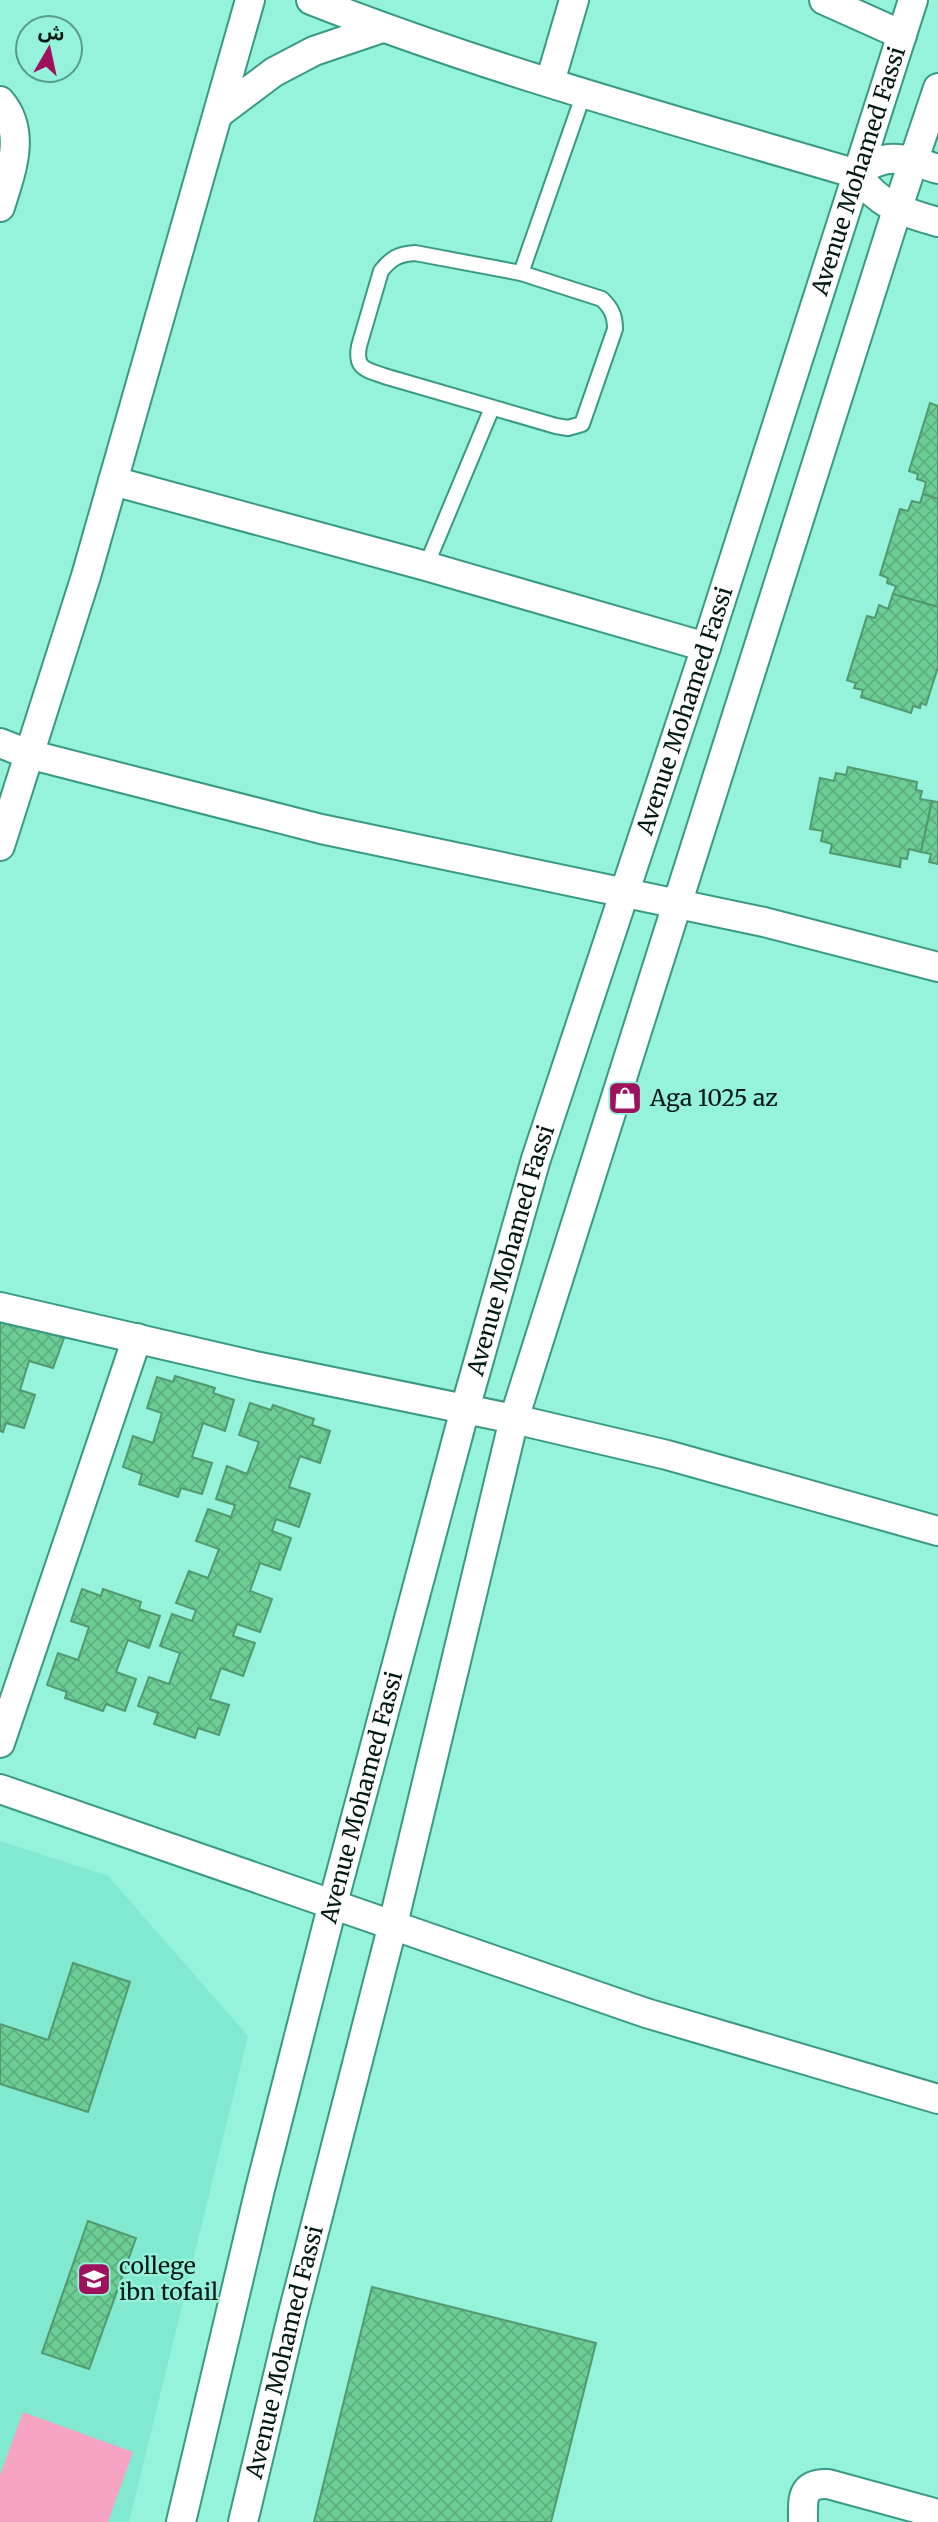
<svg xmlns="http://www.w3.org/2000/svg" width="938" height="2522" font-family="Merriweather,'Noto Sans Arabic',serif">
<style>
.built{fill:#80e9d0}
.pitch{fill:#f6a4c1}
.building{fill:url(#building-cross-hatch);stroke:#53996f;stroke-width:2}
.lines{fill:none;stroke-linecap:round;stroke-linejoin:round}
.service-casing{stroke:#399985;stroke-width:18}
.minor-casing{stroke:#399985;stroke-width:32}
.service{stroke:#fff;stroke-width:14}
.minor{stroke:#fff;stroke-width:28}
.labels{text-anchor:middle;stroke-width:5;stroke-linejoin:round;paint-order:stroke}
.street-label{font-size:23px;fill:#001812;stroke:#95f2db}
.poi-label{font-size:23px;fill:#001812;stroke:#95f2db;text-anchor:start}
</style>
<defs>
<pattern id="building-cross-hatch" width="8" height="8" patternUnits="userSpaceOnUse" patternTransform="scale(1.75)"><rect width="8" height="8" fill="#6cce95"/><path d="M0 0l8 8M0 8l8-8" fill="none" stroke="#5cb07f"/></pattern>
</defs>
<rect width="100%" height="100%" fill="#95f2db"/>
<polygon class="built" points="0,1841 108,1876 248,2036 129,2522 0,2522"/>
<polygon class="pitch" points="23,2412 133,2452 108,2522 0,2522 0,2475"/>
<g class="building">
<polygon points="930,403 938,406 938,499 923,494 926,482 917,479 918,474 909,471"/>
<polygon points="923,494 938,499 938,607 893,594 896,586 887,583 888,578 880,575 900,509 908,511 912,501 920,503"/>
<polygon points="893,594 938,607 938,667 926,705 921,703 920,708 913,706 911,713 861,697 863,690 854,688 856,683 847,680 867,616 875,618 879,605 888,609"/>
<polygon points="848,767 917,782 916,790 922,791 920,799 932,801 921,852 909,849 907,859 901,858 900,867 830,853 832,844 821,841 823,831 810,829 820,778 834,781 836,773 846,775"/>
<polygon points="932,801 938,802 938,864 929,862 931,854 921,852"/>
<polygon points="0,1317 64,1338 53,1368 29,1361 20,1390 35,1395 24,1428 6,1423 3,1432 0,1431"/>
<polygon points="175,1376 215,1388 213,1393 234,1400 225,1431 203,1423 192,1457 212,1463 202,1494 181,1488 178,1497 139,1484 142,1474 123,1467 133,1436 153,1443 162,1413 147,1408 157,1377 173,1382"/>
<polygon points="250,1403 271,1410 273,1405 314,1419 312,1425 330,1431 320,1463 300,1456 289,1487 310,1494 299,1527 276,1519 272,1531 291,1538 280,1570 260,1563 250,1591 272,1599 260,1632 237,1624 233,1636 255,1643 243,1676 221,1668 210,1699 229,1705 219,1735 198,1728 195,1738 154,1724 158,1713 138,1706 149,1677 169,1684 180,1653 160,1646 172,1614 192,1621 196,1610 176,1603 189,1571 208,1578 219,1549 196,1541 208,1509 231,1517 235,1505 216,1499 227,1466 247,1474 259,1442 239,1435"/>
<polygon points="82,1589 101,1596 103,1589 141,1602 139,1609 160,1616 149,1648 128,1640 116,1672 136,1679 125,1711 106,1704 103,1711 65,1698 67,1692 47,1685 58,1653 78,1660 89,1627 71,1621"/>
<polygon points="73,1963 130,1982 88,2112 0,2084 0,2024 48,2040"/>
<polygon points="88,2221 136,2238 89,2369 42,2353"/>
<polygon points="372,2287 596,2343 551,2522 314,2522"/>
</g>
<g class="lines">
<g class="service-casing">
<g id="service">
<path d="M415,253L521,273L602,299C611,308 615,315 615,329L582,424L568,428L556,426L384,376C365,369 355,369 359,346L381,271C391,258 399,254 415,253Z"/>
<polyline points="521,273 584,93"/>
<polyline points="426,566 492,408"/>
</g>
</g>
<g class="minor-casing">
<g id="minor">
<path d="M311,0C489,70 674,120 857,174C879,206 903,212 938,222"/>
<polyline points="824,0 902,35"/>
<polyline points="550,82 574,0"/>
<path d="M0,101C27,132 11,172 0,207"/>
<polyline points="218,114 274,72 314,51 382,28"/>
<path d="M857,174C885,150 906,159 938,169"/>
<polyline points="113,481 426,566 706,647"/>
<polyline points="0,743 28,754 321,829 764,922 938,967"/>
<polyline points="0,846 86,576 250,0"/>
<polyline points="0,1307 255,1366 514,1419 667,1455 938,1531"/>
<polyline points="0,1743 137,1338"/>
<polyline points="0,1789 646,2013 938,2099"/>
<path id="s1" d="M181,2522L260,2189L333,1903L465,1409L536,1159L706,647L913,0"/>
<path id="s2" d="M243,2522L292,2317L393,1924L514,1419L897,210L938,88"/>
<path d="M803,2522C803,2500 800,2483 828,2484L938,2514"/>
</g>
</g>
<use href="#service" class="service"/>
<use href="#minor" class="minor"/>
</g>
<defs>
<g id="shop-square" transform="scale(1.75)"><rect x="-9" y="-9" width="18" height="18" rx="4" fill="#9f115c" stroke="#95f2db"/><path d="M-5-2.5h2.3a2.7 3.5 0 0 1 5.4 0H5L5.5 6h-11ZM-1.5-2.5h3a1.5 2.3 0 0 0-3 0Z" fill="#fff"/></g>
<g id="school-square" transform="scale(1.75)"><rect x="-9" y="-9" width="18" height="18" rx="4" fill="#9f115c" stroke="#95f2db"/><path d="M0-5L7-2L0 1L-7-2ZM-4 1L0 2.5L4 1V4Q0 6-4 4Z" fill="#fff"/></g>
</defs>
<g fill-rule="evenodd">
<use href="#shop-square" x="625" y="1098"/>
<use href="#school-square" x="94" y="2279"/>
</g>
<g class="labels">
<g class="street-label">
<text dy="8" stroke="none"><textPath href="#s1" startOffset="2448">Avenue Mohamed Fassi</textPath></text>
<text dy="8" stroke="none"><textPath href="#s1" startOffset="1881">Avenue Mohamed Fassi</textPath></text>
<text dy="8" stroke="none"><textPath href="#s1" startOffset="1314">Avenue Mohamed Fassi</textPath></text>
<text dy="8" stroke="none"><textPath href="#s1" startOffset="747">Avenue Mohamed Fassi</textPath></text>
<text dy="8" stroke="none"><textPath href="#s2" startOffset="175">Avenue Mohamed Fassi</textPath></text>
</g>
<g class="poi-label">
<text x="650" y="1106">Aga 1025 az</text>
<text x="119" y="2274">college<tspan x="119" dy="26">ibn tofail</tspan></text>
</g>
</g>
<g transform="translate(49 49) rotate(9)"><circle r="33" fill="#95f2db" stroke="#599b8b" stroke-width="2"/>
<path d="M0-5L12 26L0 18L-12 26Z" fill="#9f115c"/>
<text y="-10" font-size="19" font-weight="bold" text-anchor="middle" fill="#001812">ش</text>
</g>
</svg>
